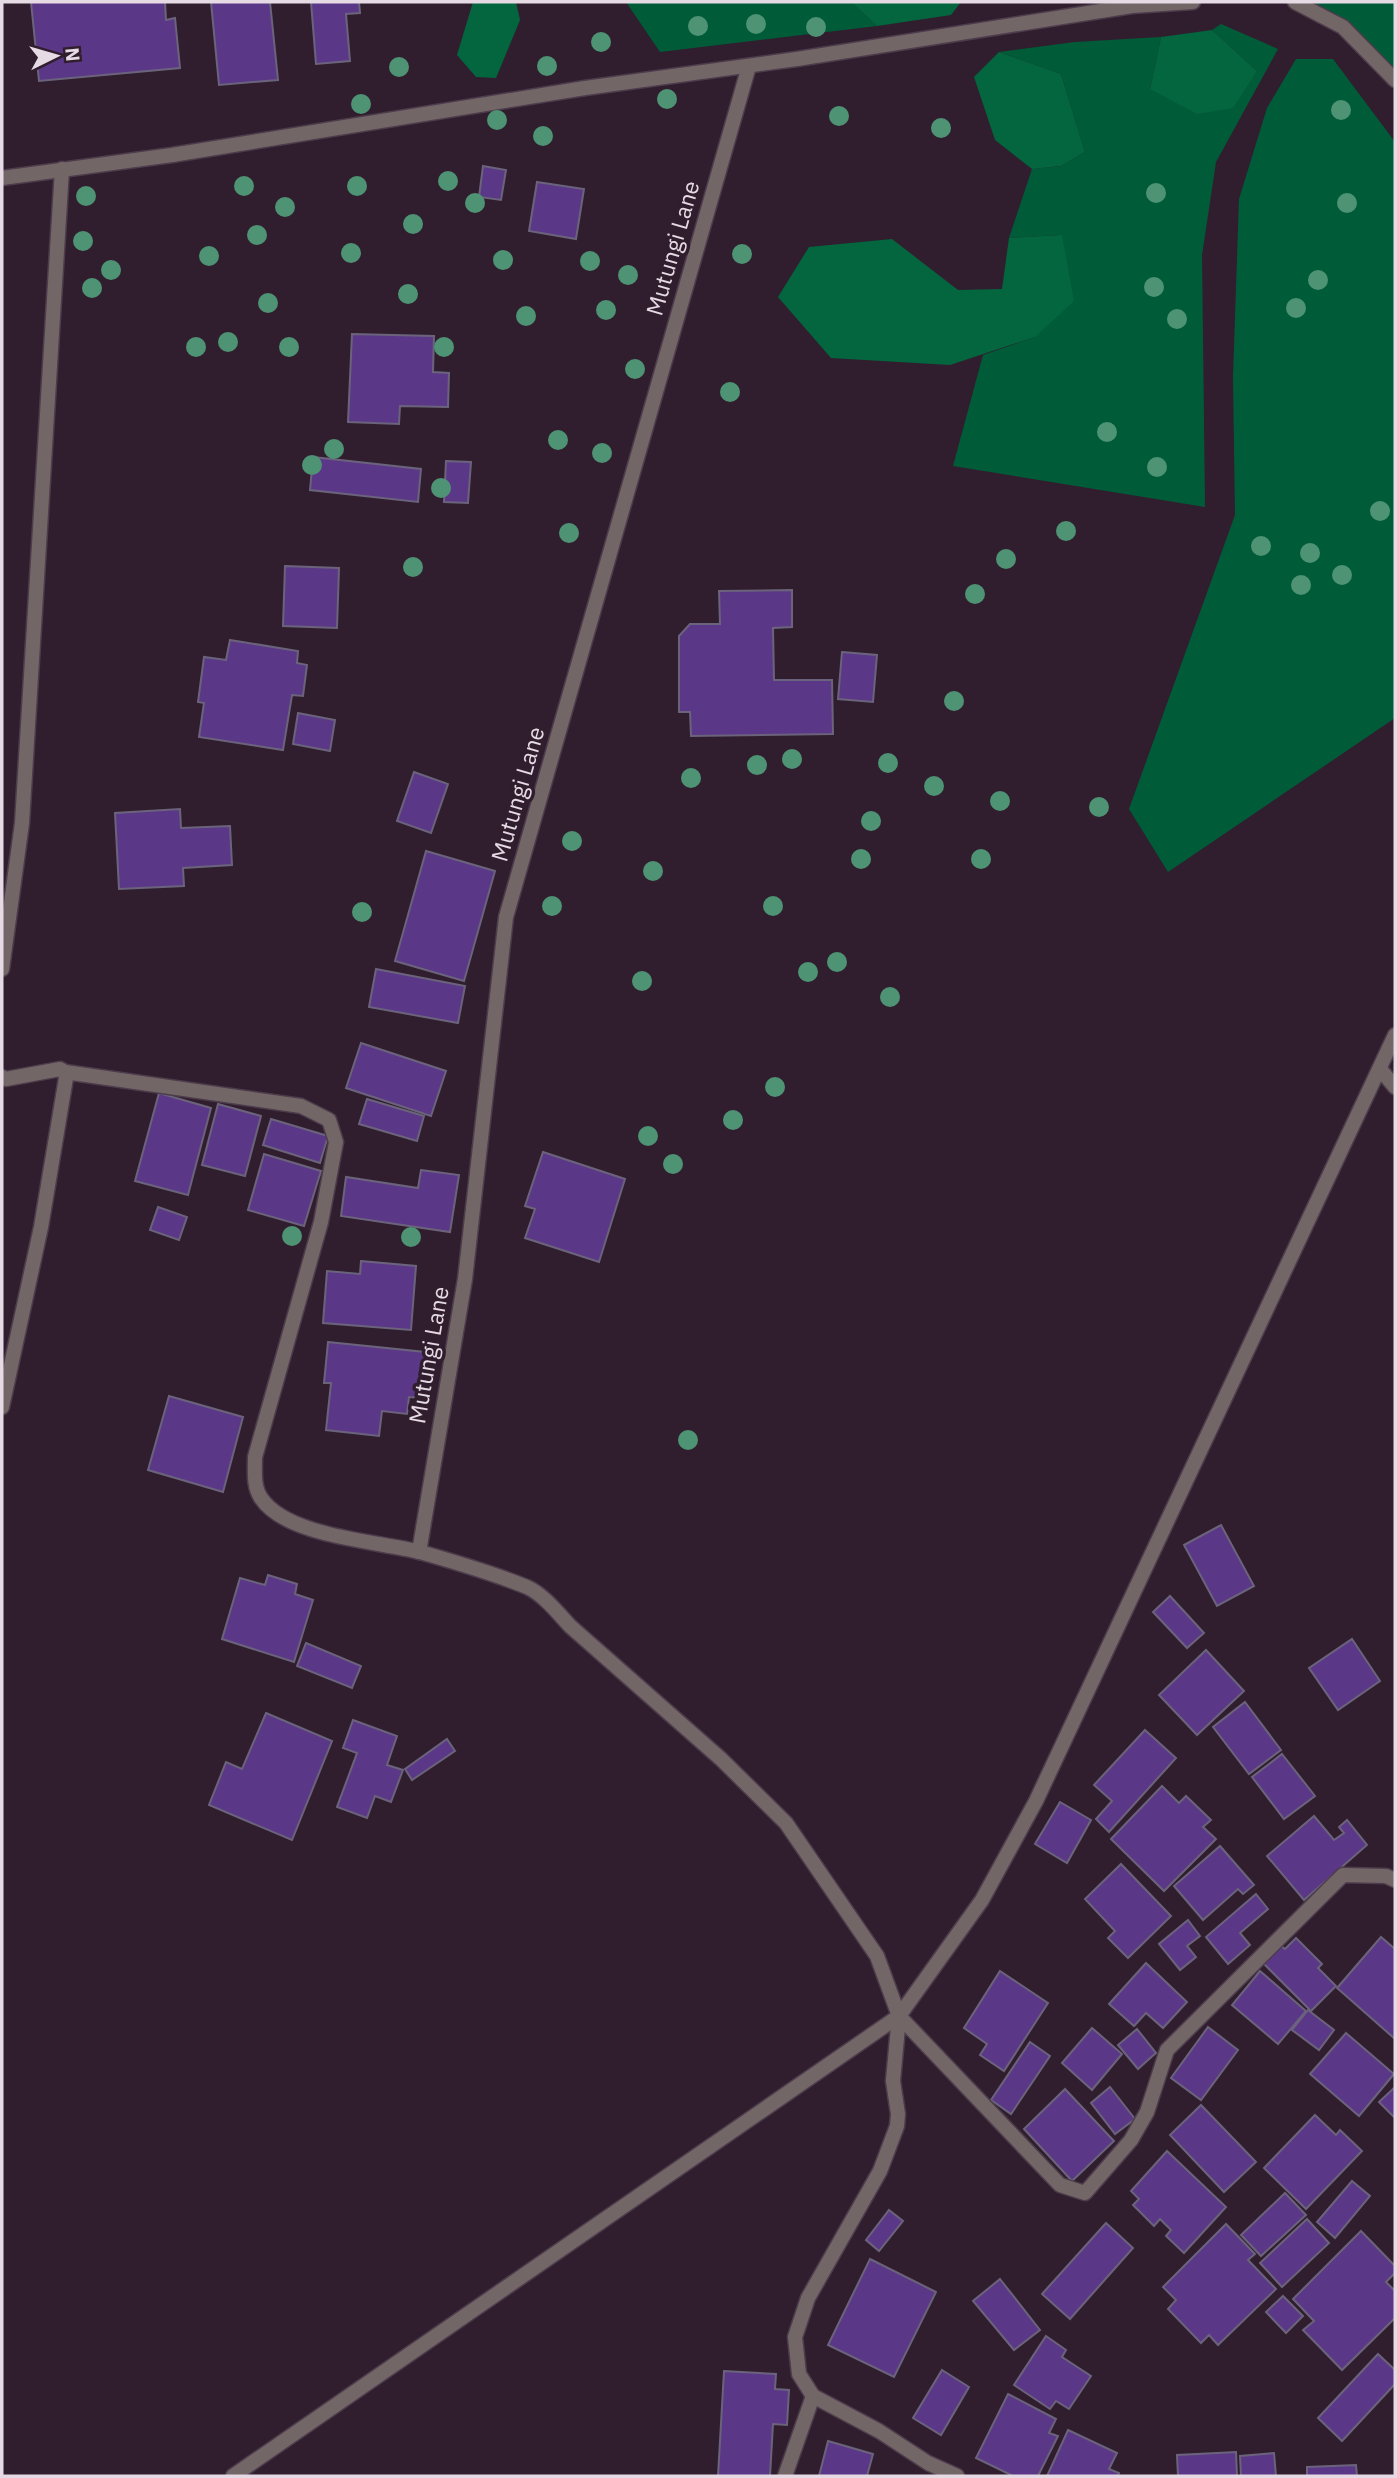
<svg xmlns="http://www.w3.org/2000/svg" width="1397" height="2478" font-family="'IBM Plex Sans',sans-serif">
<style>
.green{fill:#005c38}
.forest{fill:#03663f}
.building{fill:#5b3887;stroke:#6b637b;stroke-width:2}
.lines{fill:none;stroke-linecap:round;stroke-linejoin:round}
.minor-casing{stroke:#4d3c4b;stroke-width:17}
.minor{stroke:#736667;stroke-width:14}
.tree{fill:#4e9374}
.labels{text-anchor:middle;stroke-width:7;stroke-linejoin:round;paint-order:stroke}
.street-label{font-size:23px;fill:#e6dae5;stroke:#301e2e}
</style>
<rect width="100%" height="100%" fill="#301e2e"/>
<g class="green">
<polygon points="626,2 851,2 877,26 660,52"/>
<path d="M1311,2H1395V75C1381,49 1336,22 1311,2Z"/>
<polygon points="1221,24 1278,49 1216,162 1202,255 1205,507 953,466 983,355 1035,337 1062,235 1009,238 1032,169 1061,166 1085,152 1061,74 999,52 1075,42 1161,37 1150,89 1257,71 1212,30"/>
<polygon points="1296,59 1333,59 1395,142 1395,718 1168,872 1129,809 1235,515 1233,377 1239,199 1267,108"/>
</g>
<g class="forest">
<polygon points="473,2 516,2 520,20 496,78 476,77 457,55"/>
<polygon points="851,2 961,2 951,15 877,26"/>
<polygon points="1212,30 1257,71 1233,108 1197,114 1150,89 1161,37"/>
<polygon points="999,52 1061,74 1085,152 1061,166 1032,169 995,140 974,77"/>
<polygon points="1062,235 1074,301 1035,337 950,365 831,358 778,297 809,247 892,239 958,290 1002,289 1009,238"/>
</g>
<g class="building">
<polygon points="31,2 165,2 166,20 175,18 180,68 39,81"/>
<polygon points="211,2 270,2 278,80 219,85"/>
<polygon points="311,2 359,2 360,13 346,14 350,61 316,64"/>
<polygon points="483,166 506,170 501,200 479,197"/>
<polygon points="537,182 584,189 576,239 529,231"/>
<polygon points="352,334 434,336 433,372 449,373 448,407 400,406 399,424 348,422"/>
<polygon points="313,457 421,469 418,502 310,490"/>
<polygon points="446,461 471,462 468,503 444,502"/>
<polygon points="285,566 339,568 337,628 283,626"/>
<polygon points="792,590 792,627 773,628 774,680 832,680 833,734 691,736 690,712 679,712 679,636 690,624 720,624 719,591"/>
<polygon points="230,640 298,651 297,663 307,665 303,696 292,695 283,750 199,737 204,703 198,702 204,657 226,660"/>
<polygon points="842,652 877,655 873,702 838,699"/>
<polygon points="298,713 335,720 330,751 293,744"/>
<polygon points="414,772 448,784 431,833 397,821"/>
<polygon points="180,809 181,828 230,826 232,865 183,868 184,886 119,889 115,813"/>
<polygon points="426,851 495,871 464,981 395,961"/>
<polygon points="376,969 465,986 458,1023 369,1007"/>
<polygon points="361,1043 446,1071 431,1116 346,1088"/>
<polygon points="159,1093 211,1108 188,1195 135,1181"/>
<polygon points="367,1099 424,1116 417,1141 359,1124"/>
<polygon points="218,1104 261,1116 245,1176 202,1165"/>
<polygon points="271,1119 328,1136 320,1163 263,1145"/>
<polygon points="543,1152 625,1179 599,1262 525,1238 535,1209 525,1206"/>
<polygon points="264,1154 321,1171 304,1226 248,1210"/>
<polygon points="421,1170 459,1175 450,1232 341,1216 346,1177 418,1188"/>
<polygon points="158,1207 187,1217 179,1240 150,1230"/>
<polygon points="361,1261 416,1266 411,1330 323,1323 327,1271 360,1274"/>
<polygon points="328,1342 425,1352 421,1398 409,1397 407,1414 382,1411 379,1436 326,1430 331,1383 324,1383"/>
<polygon points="169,1396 243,1417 223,1492 148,1470"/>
<polygon points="1221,1525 1254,1586 1217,1606 1184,1545"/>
<polygon points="268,1575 297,1584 295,1594 313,1600 294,1662 222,1639 240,1578 265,1585"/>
<polygon points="1170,1596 1204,1633 1187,1648 1153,1612"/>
<polygon points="1352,1639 1380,1681 1338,1710 1309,1668"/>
<polygon points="306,1643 361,1666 352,1688 297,1666"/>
<polygon points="1206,1650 1244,1691 1197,1735 1159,1695"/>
<polygon points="1245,1702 1281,1750 1249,1774 1213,1727"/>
<polygon points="266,1713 332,1741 292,1840 209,1805 226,1762 242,1769"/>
<polygon points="353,1720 397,1736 387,1765 403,1770 391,1802 375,1796 367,1818 337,1807 357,1753 343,1748"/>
<polygon points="1145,1730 1176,1758 1109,1832 1096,1819 1112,1801 1094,1785"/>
<polygon points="447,1739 455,1751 412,1780 405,1769"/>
<polygon points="1282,1754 1315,1796 1284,1819 1252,1777"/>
<polygon points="1162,1786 1179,1803 1186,1796 1211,1820 1203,1827 1216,1839 1164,1891 1111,1839"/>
<polygon points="1060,1802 1091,1820 1067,1863 1035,1844"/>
<polygon points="1314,1816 1334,1840 1344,1833 1339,1827 1347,1820 1367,1845 1304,1900 1267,1856"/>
<polygon points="1220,1846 1254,1885 1243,1894 1238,1889 1203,1920 1174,1886"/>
<polygon points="1121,1864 1171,1916 1128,1958 1108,1938 1115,1931 1085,1899"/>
<polygon points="1256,1894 1268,1909 1240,1933 1250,1945 1228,1964 1206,1937"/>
<polygon points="1188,1920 1200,1936 1187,1946 1196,1957 1180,1970 1159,1944"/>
<polygon points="1381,1937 1395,1949 1395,2039 1337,1988"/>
<polygon points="1296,1938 1322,1964 1318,1968 1336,1986 1311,2011 1263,1963 1280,1945 1285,1949"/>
<polygon points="1146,1963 1187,2002 1163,2028 1146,2013 1134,2026 1109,2004"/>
<polygon points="1000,1971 1048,2003 1004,2071 980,2055 987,2044 964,2028"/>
<polygon points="1260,1971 1306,2011 1278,2044 1232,2005"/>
<polygon points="1308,2010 1334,2030 1319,2050 1292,2030"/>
<polygon points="1208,2027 1238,2050 1201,2100 1171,2078"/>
<polygon points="1092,2028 1122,2054 1092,2090 1062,2063"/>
<polygon points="1137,2029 1156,2053 1138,2069 1118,2045"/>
<polygon points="1346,2033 1394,2074 1359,2116 1310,2074"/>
<polygon points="1030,2042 1050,2056 1011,2114 991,2100"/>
<polygon points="1110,2087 1135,2119 1115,2134 1091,2103"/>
<polygon points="1395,2087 1395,2118 1379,2102"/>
<polygon points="1065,2089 1114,2141 1072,2181 1024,2129"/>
<polygon points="1201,2105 1256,2162 1224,2192 1170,2135"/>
<polygon points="1315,2115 1336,2135 1340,2130 1362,2151 1306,2209 1264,2168"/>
<polygon points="1167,2151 1226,2207 1184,2253 1166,2236 1171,2230 1160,2219 1154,2226 1133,2205 1139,2199 1131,2191"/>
<polygon points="1352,2181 1370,2196 1335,2238 1317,2222"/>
<polygon points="1285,2193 1306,2215 1261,2256 1241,2235"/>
<polygon points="889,2210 903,2221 879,2251 866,2240"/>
<polygon points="1307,2219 1329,2243 1282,2287 1260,2263"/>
<polygon points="1106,2223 1133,2248 1070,2319 1042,2294"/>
<polygon points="1226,2224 1255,2254 1248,2260 1276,2289 1218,2345 1209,2335 1201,2343 1168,2309 1176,2300 1163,2287"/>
<polygon points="1361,2231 1395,2266 1395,2273 1386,2282 1395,2291 1395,2318 1342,2370 1303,2330 1314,2321 1293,2299"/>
<polygon points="870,2259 936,2292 894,2377 828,2345"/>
<polygon points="1000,2279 1040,2330 1014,2350 973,2301"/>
<polygon points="1283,2296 1303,2316 1286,2333 1266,2312"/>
<polygon points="1046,2336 1066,2350 1062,2357 1091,2376 1069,2409 1056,2401 1050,2409 1014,2385"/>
<polygon points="1378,2354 1395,2370 1395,2384 1342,2441 1318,2418"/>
<polygon points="942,2370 969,2387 941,2435 913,2418"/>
<polygon points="724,2371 776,2374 775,2389 789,2390 787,2425 773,2424 770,2476 718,2476"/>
<polygon points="1008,2394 1056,2419 1049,2433 1058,2436 1038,2476 1013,2476 976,2458"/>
<polygon points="1068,2430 1117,2453 1109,2469 1119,2473 1118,2476 1047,2476"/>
<polygon points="828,2441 873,2454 867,2476 819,2476"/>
<polygon points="1236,2452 1237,2476 1178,2476 1177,2455"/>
<polygon points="1274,2453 1276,2476 1241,2476 1240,2456"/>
<polygon points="1356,2465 1357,2476 1307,2476 1307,2467"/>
</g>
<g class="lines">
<g class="minor-casing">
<g id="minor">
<polyline points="1295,2 1343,27 1395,80"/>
<polyline points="2,178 172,155 585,88 797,59 1132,6 1193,2"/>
<polyline points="2,969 22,823 62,169"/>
<polyline points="1380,1069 1395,1087"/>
<path d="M65,1072L301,1106L329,1120L336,1142L321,1222L255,1457C255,1471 253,1486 261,1498C287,1537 377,1541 420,1552C455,1562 493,1573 527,1587C544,1595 558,1613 570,1626L721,1759L786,1823L877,1956L899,2016L1060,2185L1085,2193L1131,2140L1147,2112L1167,2050L1343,1875L1386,1876L1395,1880"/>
<polyline points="2,1077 6,1079 60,1069 65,1072 66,1078 41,1227 2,1407"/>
<polyline points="419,1552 465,1279 506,917 749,66"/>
<polyline points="899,2016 893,2081 898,2114 897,2126 880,2171 808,2298 795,2337 799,2374 813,2396 879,2431 928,2463 957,2476"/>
<polyline points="233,2476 899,2016 982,1900 1036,1801 1395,1035"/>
<polyline points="785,2476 813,2396"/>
</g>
</g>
<use href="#minor" class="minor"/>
</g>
<g class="tree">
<circle cx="756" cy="24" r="10"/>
<circle cx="698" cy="26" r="10"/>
<circle cx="816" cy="27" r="10"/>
<circle cx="601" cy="42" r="10"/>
<circle cx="547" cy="66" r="10"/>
<circle cx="399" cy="67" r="10"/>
<circle cx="667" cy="99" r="10"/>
<circle cx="361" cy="104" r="10"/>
<circle cx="1341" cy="110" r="10"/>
<circle cx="839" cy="116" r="10"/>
<circle cx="497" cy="120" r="10"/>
<circle cx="941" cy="128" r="10"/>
<circle cx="543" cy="136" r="10"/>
<circle cx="448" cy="181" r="10"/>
<circle cx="244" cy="186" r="10"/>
<circle cx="357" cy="186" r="10"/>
<circle cx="1156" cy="193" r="10"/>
<circle cx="86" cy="196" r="10"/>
<circle cx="475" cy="203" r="10"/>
<circle cx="1347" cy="203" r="10"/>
<circle cx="285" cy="207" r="10"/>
<circle cx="413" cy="224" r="10"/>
<circle cx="257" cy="235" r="10"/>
<circle cx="83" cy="241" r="10"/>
<circle cx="351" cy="253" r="10"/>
<circle cx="742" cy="254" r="10"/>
<circle cx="209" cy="256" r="10"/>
<circle cx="503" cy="260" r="10"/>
<circle cx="590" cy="261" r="10"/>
<circle cx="111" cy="270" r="10"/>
<circle cx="628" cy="275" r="10"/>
<circle cx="1318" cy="280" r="10"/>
<circle cx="1154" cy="287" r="10"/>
<circle cx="92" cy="288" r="10"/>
<circle cx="408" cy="294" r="10"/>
<circle cx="268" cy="303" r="10"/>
<circle cx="1296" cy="308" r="10"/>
<circle cx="606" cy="310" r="10"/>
<circle cx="526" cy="316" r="10"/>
<circle cx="1177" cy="319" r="10"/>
<circle cx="228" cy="342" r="10"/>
<circle cx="196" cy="347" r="10"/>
<circle cx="289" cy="347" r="10"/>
<circle cx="444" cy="347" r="10"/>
<circle cx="635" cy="369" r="10"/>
<circle cx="730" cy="392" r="10"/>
<circle cx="1107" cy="432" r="10"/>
<circle cx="558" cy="440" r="10"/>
<circle cx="334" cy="449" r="10"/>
<circle cx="602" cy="453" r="10"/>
<circle cx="312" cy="465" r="10"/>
<circle cx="1157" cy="467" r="10"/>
<circle cx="441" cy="488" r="10"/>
<circle cx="1380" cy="511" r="10"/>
<circle cx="1066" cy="531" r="10"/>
<circle cx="569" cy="533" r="10"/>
<circle cx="1261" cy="546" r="10"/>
<circle cx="1310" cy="553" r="10"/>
<circle cx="1006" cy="559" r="10"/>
<circle cx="413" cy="567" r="10"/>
<circle cx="1342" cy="575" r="10"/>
<circle cx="1301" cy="585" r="10"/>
<circle cx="975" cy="594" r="10"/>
<circle cx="954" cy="701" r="10"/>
<circle cx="792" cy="759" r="10"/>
<circle cx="888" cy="763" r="10"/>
<circle cx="757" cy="765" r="10"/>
<circle cx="691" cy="778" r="10"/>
<circle cx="934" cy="786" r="10"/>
<circle cx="1000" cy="801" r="10"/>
<circle cx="1099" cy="807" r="10"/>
<circle cx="871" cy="821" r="10"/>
<circle cx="572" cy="841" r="10"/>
<circle cx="861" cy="859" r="10"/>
<circle cx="981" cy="859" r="10"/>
<circle cx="653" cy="871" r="10"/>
<circle cx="552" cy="906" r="10"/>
<circle cx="773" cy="906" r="10"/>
<circle cx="362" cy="912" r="10"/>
<circle cx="837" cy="962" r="10"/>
<circle cx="808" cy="972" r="10"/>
<circle cx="642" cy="981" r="10"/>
<circle cx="890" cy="997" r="10"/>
<circle cx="775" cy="1087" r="10"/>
<circle cx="733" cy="1120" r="10"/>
<circle cx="648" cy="1136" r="10"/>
<circle cx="673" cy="1164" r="10"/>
<circle cx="292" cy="1236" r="10"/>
<circle cx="411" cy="1237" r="10"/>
<circle cx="688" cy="1440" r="10"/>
</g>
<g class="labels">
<g class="street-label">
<text transform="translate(673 248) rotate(-74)" y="8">Mutungi Lane</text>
<text transform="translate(518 794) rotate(-74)" y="8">Mutungi Lane</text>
<text transform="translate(429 1355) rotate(-80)" y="8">Mutungi Lane</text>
</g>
</g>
<rect width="1397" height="2478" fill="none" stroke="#e6dae5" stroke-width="7"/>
<g transform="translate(56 56) rotate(85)" stroke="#301e2e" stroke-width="5" paint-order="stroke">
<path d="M0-5L12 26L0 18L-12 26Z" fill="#e6dae5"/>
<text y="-10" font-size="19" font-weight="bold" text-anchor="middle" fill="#e6dae5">N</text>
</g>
</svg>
